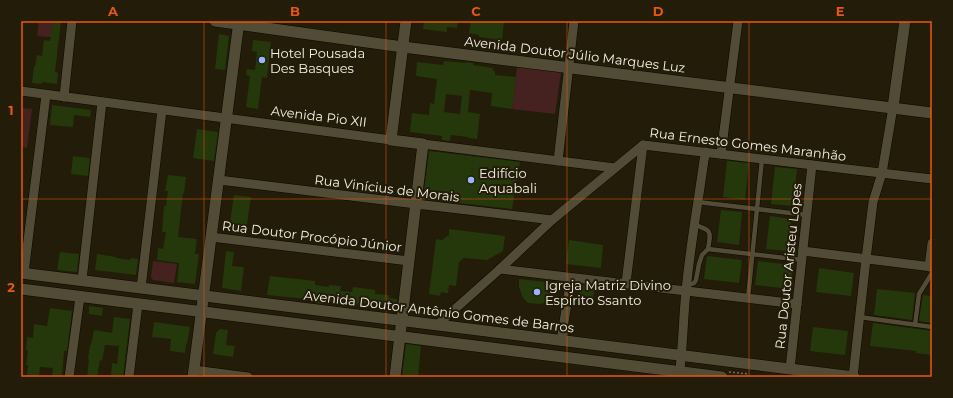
<svg xmlns="http://www.w3.org/2000/svg" width="953" height="398" font-family="Montserrat,sans-serif">
<style>
.green{fill:#45221f}
.building{fill:#25380c;fill-rule:evenodd}
.lines{fill:none;stroke-linecap:round;stroke-linejoin:round}
.service-casing{stroke:#0b0700;stroke-width:5.5}
.minor-casing{stroke:#0b0700;stroke-width:10}
.tertiary-casing{stroke:#0b0700;stroke-width:12}
.secondary-casing{stroke:#0b0700;stroke-width:12}
.path{stroke:#746e5e;stroke-width:1.5;stroke-dasharray:2 2;stroke-linecap:butt}
.service{stroke:#524c36;stroke-width:4.5}
.minor{stroke:#524c36;stroke-width:9}
.tertiary{stroke:#524c36;stroke-width:11}
.secondary{stroke:#524c36;stroke-width:11}
.grid{fill:none;stroke:#e8590c;stroke-width:1;stroke-opacity:0.55}
.poi-dot{fill:#9ab5fd;stroke:#221c08;stroke-width:1.5}
.labels{text-anchor:middle;stroke-width:4;stroke-linejoin:round;paint-order:stroke}
.poi-label{font-size:13px;fill:#f4f0e4;stroke:#221c08;text-anchor:start}
.street-label{font-size:13px;fill:#f4f0e4;stroke:#221c08}
.neatline{fill:none;stroke:#e8590c;stroke-width:1.5}
.grid-label{font-size:13px;text-anchor:middle;font-weight:bold;fill:#e8590c}
</style>
<rect width="100%" height="100%" fill="#221c08"/>
<g class="green">
<polygon points="39,21 53,21 51,37 37,36"/>
<polygon points="517,67 561,72 555,114 512,109"/>
<polygon points="21,108 32,109 27,148 21,147"/>
<polygon points="153,261 177,264 174,283 153,280 151,277"/>
</g>
<g class="building">
<polygon points="53,21 61,21 55,72 58,73 57,84 42,82 42,84 32,83 34,66 35,67 37,55 42,56 44,40 50,41"/>
<polygon points="424,21 433,22 433,21 458,21 457,28 447,27 447,32 423,29"/>
<polygon points="471,21 504,21 502,40 479,37 479,35 469,33"/>
<polygon points="219,34 229,36 225,70 215,69"/>
<polygon points="253,40 271,42 267,78 262,77 258,109 246,107 250,76 246,75 247,69 255,70 257,52 252,51"/>
<path d="M444,61L466,63V62L473,63V65L493,68V71H495V75L516,77L512,109L491,106L492,93L470,90L468,112L480,114L477,139L468,138V137L451,135L450,141L442,140V136L410,132L412,113L429,115L430,103L434,104L437,79L416,76L417,62L443,65ZM446,94L462,96L460,114L444,112Z"/>
<polygon points="52,105 91,110 90,117 74,115 73,127 50,125"/>
<polygon points="197,129 218,132 214,161 193,158"/>
<polygon points="429,151 520,162 512,209 423,199"/>
<polygon points="73,156 90,158 88,176 71,174"/>
<polygon points="727,161 749,163 745,200 723,197"/>
<polygon points="775,167 797,169 793,206 771,204"/>
<polygon points="168,175 186,177 184,193 183,193 178,237 197,239 195,254 199,254 195,284 177,282 179,263 157,260 158,248 163,249 166,232 162,232 164,206 166,206 168,191 165,191"/>
<polygon points="234,195 251,197 246,231 229,229"/>
<polygon points="721,210 742,212 739,245 717,242"/>
<polygon points="770,216 791,219 788,251 766,249"/>
<polygon points="449,229 505,236 503,251 487,260 464,258 459,262 456,286 449,285 448,293 441,292 440,296 429,294 436,239 442,240 449,235"/>
<polygon points="569,240 603,245 601,268 566,264"/>
<polygon points="226,251 234,252 232,266 244,267 241,291 222,288"/>
<polygon points="60,252 79,254 77,272 57,270"/>
<polygon points="97,254 116,257 116,258 130,260 131,258 138,259 136,275 95,270"/>
<polygon points="707,256 742,260 739,283 704,279"/>
<polygon points="758,261 793,265 790,289 755,285"/>
<polygon points="819,268 854,273 851,296 816,292"/>
<polygon points="270,276 315,281 315,285 329,287 329,285 341,286 340,291 352,292 353,287 375,290 375,294 389,295 389,298 397,299 396,312 389,311 390,306 375,304 362,303 362,305 351,304 350,306 339,305 340,303 325,302 325,304 315,303 316,300 267,295"/>
<polygon points="519,279 556,283 555,289 547,302 540,304 528,303 523,298 519,287"/>
<polygon points="581,285 595,287 593,298 579,296"/>
<polygon points="877,289 915,293 912,320 874,315"/>
<polygon points="923,295 932,296 932,323 919,321"/>
<polygon points="89,306 103,308 102,316 89,314"/>
<polygon points="50,308 72,311 67,351 64,351 62,377 52,377 53,368 40,367 39,377 27,376 28,365 26,365 28,351 26,350 27,337 33,338 34,324 47,326"/>
<polygon points="114,317 130,319 123,377 111,375 112,363 117,364 119,346 105,345 102,361 100,360 97,377 87,377 89,359 88,359 90,345 91,345 94,330 112,333"/>
<polygon points="154,322 190,327 187,344 186,344 185,353 170,351 171,339 152,337"/>
<polygon points="873,323 932,331 932,355 916,353 916,351 870,346"/>
<polygon points="813,327 848,331 845,355 810,351"/>
<polygon points="220,329 228,330 226,345 235,346 233,357 213,354 216,333"/>
<polygon points="406,344 421,346 418,377 402,377"/>
</g>
<g class="lines">
<g class="service-casing">
<g id="service">
<polyline points="698,202 807,215"/>
<path d="M695,225C712,230 711,232 708,249"/>
<polyline points="687,286 694,283 696,280 699,264 702,255 708,249 802,260"/>
<polyline points="748,298 762,159"/>
<polyline points="859,317 932,327"/>
<polyline points="915,325 919,294 932,273"/>
</g>
</g>
<g class="minor-casing">
<g id="minor">
<polyline points="21,91 391,140"/>
<polyline points="64,97 72,21"/>
<polyline points="423,144 615,168"/>
<polyline points="721,154 738,21"/>
<polyline points="558,161 574,21"/>
<polyline points="219,180 416,204 552,220"/>
<polyline points="211,237 409,261"/>
<polyline points="803,251 932,267"/>
<polyline points="929,267 932,243"/>
<polyline points="500,269 797,304"/>
<polyline points="24,273 46,95"/>
<polyline points="82,280 102,102"/>
<polyline points="626,283 643,145"/>
<polyline points="141,288 162,110"/>
<polyline points="437,325 500,269 552,220 643,145 932,179"/>
<polyline points="561,341 571,278"/>
<polyline points="790,369 812,165"/>
<polyline points="194,370 248,377"/>
<polyline points="69,377 80,297"/>
<polyline points="129,377 138,304"/>
<path d="M679,377C683,348 683,320 686,291C690,247 698,204 704,160L706,152"/>
<polyline points="853,377 866,259 873,202 882,173 893,107"/>
</g>
</g>
<g class="tertiary-casing">
<g id="tertiary">
<polyline points="215,21 403,47 932,113"/>
<polyline points="893,107 905,21"/>
<polyline points="193,377 239,21"/>
<polyline points="395,377 423,144 391,140 406,21"/>
</g>
</g>
<g class="secondary-casing">
<g id="secondary">
<polyline points="21,273 854,377"/>
<polyline points="21,289 722,377"/>
</g>
</g>
<polyline class="path" points="729,372 749,374"/>
<use href="#service" class="service"/>
<use href="#minor" class="minor"/>
<use href="#tertiary" class="tertiary"/>
<use href="#secondary" class="secondary"/>
</g>
<path class="grid" d="M204,21V377M386,21V377M567,21V377M749,21V377M21,199H932"/>
<g class="poi-dot">
<circle cx="262" cy="60" r="4"/>
<circle cx="471" cy="180" r="4"/>
<circle cx="537" cy="292" r="4"/>
</g>
<g class="labels">
<g class="poi-label">
<text x="270" y="58">Hotel Pousada<tspan x="270" dy="15">Des Basques</tspan></text>
<text x="479" y="178">Edifício<tspan x="479" dy="15">Aquabali</tspan></text>
<text x="545" y="290">Igreja Matriz Divino<tspan x="545" dy="15">Espírito Ssanto</tspan></text>
</g>
<g class="street-label">
<text transform="translate(575 54) rotate(7)" y="5">Avenida Doutor Júlio Marques Luz</text>
<text transform="translate(319 116) rotate(7)" y="5">Avenida Pio XII</text>
<text transform="translate(748 144) rotate(7)" y="5">Rua Ernesto Gomes Maranhão</text>
<text transform="translate(387 188) rotate(7)" y="5">Rua Vinícius de Morais</text>
<text transform="translate(312 236) rotate(7)" y="5">Rua Doutor Procópio Júnior</text>
<text transform="translate(788 266) rotate(-84)" y="5">Rua Doutor Aristeu Lopes</text>
<text transform="translate(439 311) rotate(7)" y="5">Avenida Doutor Antônio Gomes de Barros</text>
</g>
</g>
<rect width="953" height="398" fill="none" stroke="#221c08" stroke-width="44"/>
<rect x="22" y="22" width="909" height="354" class="neatline"/>
<g class="grid-label">
<text x="113" y="16">A</text>
<text x="295" y="16">B</text>
<text x="476" y="16">C</text>
<text x="658" y="16">D</text>
<text x="840" y="16">E</text>
<text x="11" y="115">1</text>
<text x="11" y="292">2</text>
</g>
</svg>
